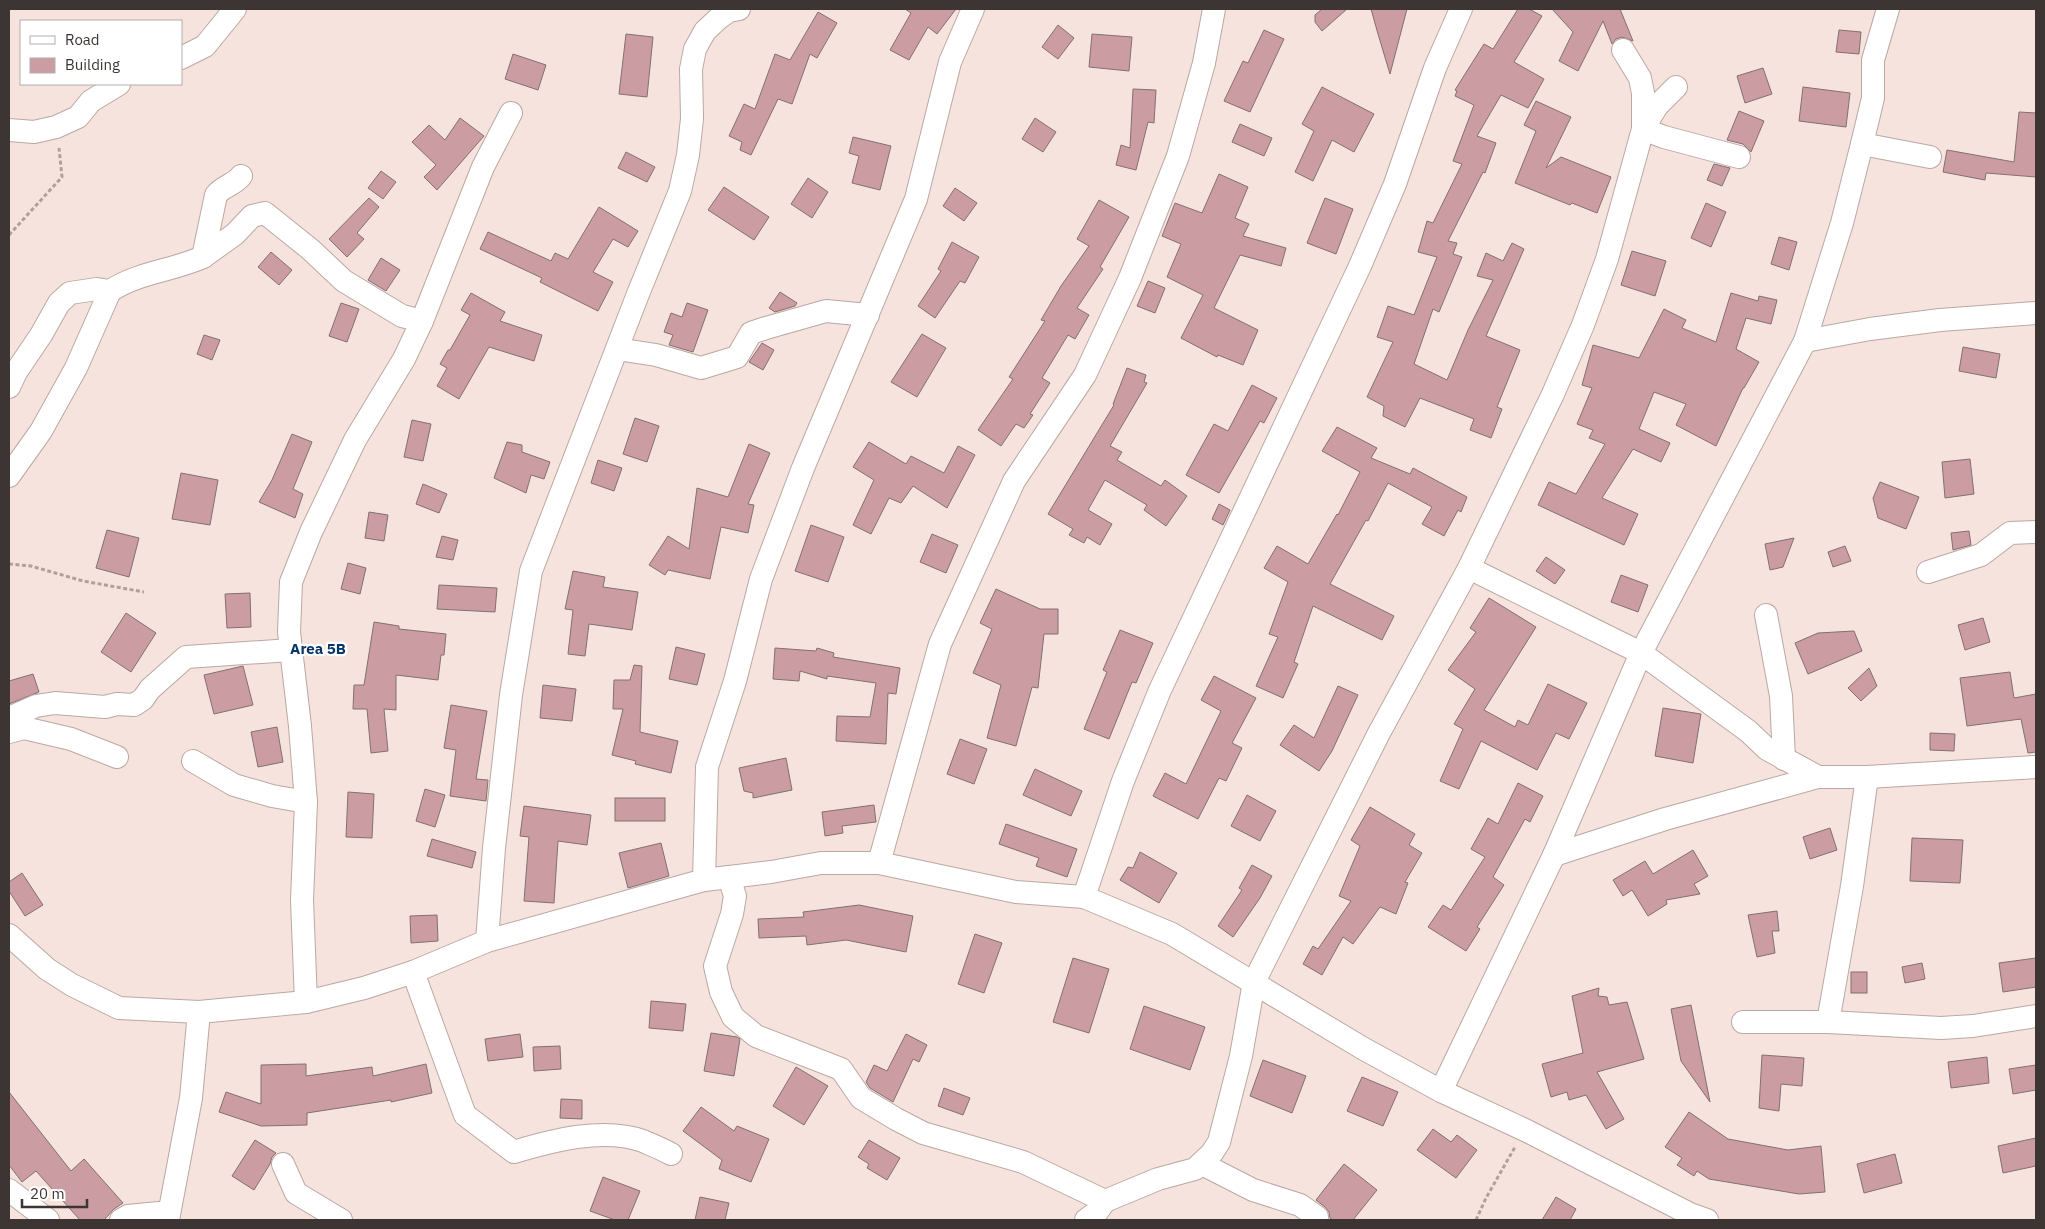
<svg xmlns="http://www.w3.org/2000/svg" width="2045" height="1229" font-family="'IBM Plex Sans',sans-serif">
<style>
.building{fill:#cb9ca2;stroke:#827072}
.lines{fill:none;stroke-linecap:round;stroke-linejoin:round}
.minor-casing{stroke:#baa8a2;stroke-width:24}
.path{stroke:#afa09b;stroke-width:3;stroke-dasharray:4 2.5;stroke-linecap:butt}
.minor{stroke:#fff;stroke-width:22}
.labels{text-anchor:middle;stroke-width:4.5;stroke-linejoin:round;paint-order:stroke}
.quarter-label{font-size:15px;font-weight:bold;fill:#053466;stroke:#fff}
</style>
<rect width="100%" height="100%" fill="#f7e3dd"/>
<g class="building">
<polygon points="905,9 956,9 937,34 928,27 909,60 890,50 911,13"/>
<polygon points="1322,9 1347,9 1322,31 1315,22 1315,15"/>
<polygon points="1371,9 1407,9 1390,74 1378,34"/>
<polygon points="1518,9 1529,9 1542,16 1514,62 1544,79 1528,108 1501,95 1477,136 1496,143 1485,173 1483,172 1448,241 1457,243 1453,254 1462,257 1439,312 1433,309 1414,364 1447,380 1468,330 1493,280 1477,276 1486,253 1503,261 1512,243 1524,249 1486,336 1520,350 1497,407 1502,409 1491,438 1470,430 1474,419 1420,398 1405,427 1383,416 1384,406 1367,397 1393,342 1377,337 1388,306 1414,315 1437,257 1418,252 1427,221 1433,223 1462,164 1453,161 1474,105 1455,96 1457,91 1455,90 1484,44 1493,49"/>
<polygon points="1552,9 1620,9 1633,41 1622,37 1616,39 1612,44 1603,21 1578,71 1559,61 1573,32"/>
<polygon points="818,12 837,23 817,58 810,54 792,104 778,99 751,155 740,150 742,142 729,136 744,104 755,109 775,54 790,60"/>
<polygon points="1058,25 1074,38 1058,59 1042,47"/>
<polygon points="1264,30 1284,39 1250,112 1224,101 1243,61 1248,63"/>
<polygon points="1839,30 1861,32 1859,54 1836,52"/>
<polygon points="626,34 653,37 647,97 619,94"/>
<polygon points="1092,34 1132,37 1129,71 1089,67"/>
<polygon points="513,54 546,65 538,90 505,79"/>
<polygon points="1763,68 1772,94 1745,103 1737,76"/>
<polygon points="1322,87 1374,114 1354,152 1332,140 1313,181 1295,172 1314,131 1302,124"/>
<polygon points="1803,87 1850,93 1846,127 1799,121"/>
<polygon points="1133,89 1156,90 1154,123 1148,122 1136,170 1116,165 1121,145 1130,148"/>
<polygon points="1536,101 1571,117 1546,168 1561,157 1611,177 1597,213 1572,203 1570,205 1515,183 1536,131 1524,125"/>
<polygon points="1739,111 1764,121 1751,152 1743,144 1727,140"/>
<polygon points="2019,112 2036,113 2036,177 1986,173 1985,180 1943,172 1947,150 2014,162"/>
<polygon points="460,118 484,136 437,190 424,177 436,165 412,142 429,125 445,140"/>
<polygon points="1035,118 1056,132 1043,152 1022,139"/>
<polygon points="1240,124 1272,138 1264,156 1232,142"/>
<polygon points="853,137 891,146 880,190 852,183 859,156 849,153"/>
<polygon points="626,152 655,167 647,182 618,168"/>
<polygon points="1714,164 1730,168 1722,186 1707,180"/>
<polygon points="381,171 396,182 383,199 368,188"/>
<polygon points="1219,174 1248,187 1235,218 1249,224 1243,236 1286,248 1281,266 1240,255 1214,308 1258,330 1243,365 1218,355 1217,357 1181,338 1203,295 1167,277 1181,244 1162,236 1175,203 1202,213"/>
<polygon points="808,178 828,192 812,218 791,204"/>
<polygon points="724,187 769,217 754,240 708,210"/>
<polygon points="955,188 977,203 964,221 943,206"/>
<polygon points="369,198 379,207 357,233 364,239 347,257 329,239"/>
<polygon points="1325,198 1353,209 1336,254 1307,243"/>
<polygon points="1099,200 1129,217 1100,267 1103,269 1077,308 1089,315 1075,339 1068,335 1042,378 1050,383 1030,414 1033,415 1024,428 1016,424 1001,446 978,430 1013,379 1009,377 1045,321 1041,320 1061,286 1089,246 1077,239"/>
<polygon points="1706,203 1726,212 1711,247 1691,238"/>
<polygon points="599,207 638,231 628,247 613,239 593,272 613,282 598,311 540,282 542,278 480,249 488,232 551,261 555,253 568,259"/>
<polygon points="1779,237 1797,242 1789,270 1771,264"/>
<polygon points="952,242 979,257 965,283 960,281 935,318 918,306 941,271 938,269"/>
<polygon points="1632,251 1666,261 1655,296 1621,285"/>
<polygon points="271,252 292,270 279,285 258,267"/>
<polygon points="381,258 400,270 386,291 368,280"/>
<polygon points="1148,281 1165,288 1155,313 1137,306"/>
<polygon points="780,292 797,303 795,306 775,312 769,308"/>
<polygon points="471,293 505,312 500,321 542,335 534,361 489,347 459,399 437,386 447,368 440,364 448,350 450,350 470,315 461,310"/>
<polygon points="1731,293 1758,301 1759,296 1777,300 1771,324 1746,318 1736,349 1759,362 1744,388 1743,388 1716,446 1676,425 1686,404 1654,392 1639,429 1670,443 1661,462 1633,449 1602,498 1638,514 1624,545 1538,505 1549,482 1576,494 1605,444 1589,438 1593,430 1577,424 1592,388 1582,385 1593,345 1639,358 1664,309 1686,320 1682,328 1716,342"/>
<polygon points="341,303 359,309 347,342 329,336"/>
<polygon points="687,303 708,310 693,352 669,345 673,335 664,332 671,313 682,317"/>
<polygon points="922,334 946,348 917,397 891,382"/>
<polygon points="204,335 220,340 212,360 197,354"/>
<polygon points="762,343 774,350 763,370 749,362"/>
<polygon points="1963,347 2000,354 1996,378 1959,371"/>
<polygon points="1127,368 1146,375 1144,382 1147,383 1110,446 1122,452 1117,460 1161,486 1165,480 1187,496 1166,526 1144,510 1147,505 1105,480 1088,510 1112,524 1100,545 1087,537 1084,543 1069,535 1073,529 1048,514 1114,405 1113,404"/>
<polygon points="1252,385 1277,398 1264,423 1260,421 1219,493 1186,475 1214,424 1228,431"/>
<polygon points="635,418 659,426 647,462 623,454"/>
<polygon points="412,420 431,424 423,461 404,457"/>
<polygon points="1337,427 1377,448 1371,458 1410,474 1413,468 1467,497 1461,512 1458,510 1444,536 1422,524 1432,507 1388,483 1368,521 1366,520 1330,584 1394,616 1382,640 1313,606 1294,662 1298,664 1283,698 1256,686 1278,637 1269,634 1288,582 1264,568 1277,546 1308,564 1337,514 1338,515 1360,472 1322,451"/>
<polygon points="292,434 312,442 293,489 303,494 295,518 259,502 272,480"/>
<polygon points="507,442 522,445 522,452 550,462 544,479 531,475 526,493 494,478"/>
<polygon points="869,442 906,464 911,456 944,473 958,446 975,455 947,508 913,486 901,503 889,498 871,534 853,525 874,480 853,467"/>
<polygon points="749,444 770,453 748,504 754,505 748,533 721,527 710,579 668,570 665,575 649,565 668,536 689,549 697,488 728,497"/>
<polygon points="1970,459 1974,494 1945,498 1942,462"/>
<polygon points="598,460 622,468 614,491 591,483"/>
<polygon points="181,473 218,480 210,525 172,519"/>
<polygon points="1880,482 1919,497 1906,529 1878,518 1873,498"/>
<polygon points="423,484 447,494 439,513 416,504"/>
<polygon points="1219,504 1230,510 1223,525 1212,519"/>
<polygon points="369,512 388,515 384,541 365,538"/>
<polygon points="811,525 844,537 828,582 795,571"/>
<polygon points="107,530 139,538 129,577 96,568"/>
<polygon points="1969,531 1971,545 1953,550 1951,533"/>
<polygon points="932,534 958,545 946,573 920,562"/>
<polygon points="442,536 458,540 453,560 436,557"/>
<polygon points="1794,538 1783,567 1770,570 1765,544"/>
<polygon points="1845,546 1851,561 1833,567 1828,552"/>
<polygon points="1546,557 1565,570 1555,584 1536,571"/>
<polygon points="348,563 366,568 360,594 341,589"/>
<polygon points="573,571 605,577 603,587 638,592 632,630 589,624 585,656 568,654 573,610 565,609"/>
<polygon points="1621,575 1648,585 1638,612 1611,602"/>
<polygon points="439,585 497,588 495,612 437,609"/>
<polygon points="996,589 1040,609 1058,609 1058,634 1044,634 1038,688 1032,687 1016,746 987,738 1001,685 973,673 992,629 980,623"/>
<polygon points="250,593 251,627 227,628 225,594"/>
<polygon points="1489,598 1536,627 1484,710 1515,727 1518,720 1528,725 1548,684 1587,703 1569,739 1556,733 1537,770 1481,741 1459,789 1440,781 1463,729 1454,724 1475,689 1448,670 1476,632 1470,628"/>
<polygon points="126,613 156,633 131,672 101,652"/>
<polygon points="1983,618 1990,642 1965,650 1958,625"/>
<polygon points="374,622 399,626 399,629 446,634 444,655 441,655 438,680 396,675 396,710 384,709 388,751 371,753 367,709 353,709 354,685 364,685"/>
<polygon points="1120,630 1153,643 1136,683 1132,682 1109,739 1084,729 1107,672 1103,670"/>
<polygon points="1854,631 1862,651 1808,674 1795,643 1818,633"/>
<polygon points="676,647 705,654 697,685 669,679"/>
<polygon points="775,648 816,651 817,648 834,653 833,657 900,668 896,694 888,693 886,744 836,741 837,716 870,717 876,683 827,676 827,679 800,671 799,681 773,679"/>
<polygon points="634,665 642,666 640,732 678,741 671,773 635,764 636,761 612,755 623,709 613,709 614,680 630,680"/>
<polygon points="243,666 253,705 214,714 204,675"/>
<polygon points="1869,668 1877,686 1861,701 1848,688"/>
<polygon points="2010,672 2014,698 2036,694 2036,752 2028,753 2021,719 1967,726 1960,678"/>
<polygon points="33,674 39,692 9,704 9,681"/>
<polygon points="1214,676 1256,698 1232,743 1242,748 1226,781 1219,778 1198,819 1153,796 1165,773 1186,784 1221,711 1201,700"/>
<polygon points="543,685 576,689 572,721 540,718"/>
<polygon points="1338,686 1358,695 1332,751 1319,771 1280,745 1294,725 1314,738"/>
<polygon points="451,705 487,711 476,779 488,780 486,801 450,796 456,750 444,748"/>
<polygon points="1663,708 1701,714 1693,763 1655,756"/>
<polygon points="277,727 283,762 258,767 251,732"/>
<polygon points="1930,733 1955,734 1954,751 1930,750"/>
<polygon points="960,739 987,749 974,784 947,774"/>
<polygon points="786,758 792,790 753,798 753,793 744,791 739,768"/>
<polygon points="1035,769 1082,791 1071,816 1023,795"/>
<polygon points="1518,783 1543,796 1530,822 1525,819 1493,877 1504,885 1477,927 1480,929 1466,951 1428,927 1443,905 1451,910 1485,857 1471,849 1488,818 1498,824"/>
<polygon points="425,789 445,795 435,827 416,821"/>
<polygon points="348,792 374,794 372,838 346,837"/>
<polygon points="1247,795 1276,811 1260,841 1231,826"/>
<rect x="615" y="798" width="50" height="23"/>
<polygon points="874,805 876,822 842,826 843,833 825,836 822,812"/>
<polygon points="524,806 591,815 587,845 558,841 554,903 524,901 529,837 520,836"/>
<polygon points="1370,807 1415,834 1409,845 1422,853 1405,882 1408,883 1396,914 1380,907 1353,944 1343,937 1322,975 1303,964 1313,946 1318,949 1351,901 1339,896 1360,846 1351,840"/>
<polygon points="1006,824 1077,849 1067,877 1036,866 1039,858 999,844"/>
<polygon points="1830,828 1837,850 1810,859 1803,837"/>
<polygon points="1912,838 1963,840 1960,883 1910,881"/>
<polygon points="432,839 476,852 472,868 427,856"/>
<polygon points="661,843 669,876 628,888 619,853"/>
<polygon points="1693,850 1708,876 1694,884 1700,894 1666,900 1667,904 1648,916 1632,890 1623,896 1613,880 1645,861 1653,874"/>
<polygon points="1140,852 1177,873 1159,903 1120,880 1128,867 1133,868"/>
<polygon points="1252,865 1272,876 1260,898 1233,937 1218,926 1242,890 1239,888"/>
<polygon points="22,873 43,905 25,916 9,891 9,882"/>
<polygon points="859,905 913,916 906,952 846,940 807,945 806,936 759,938 758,919 804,917 803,912"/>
<polygon points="1777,911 1779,931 1772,931 1775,953 1757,957 1748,915"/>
<polygon points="437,915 438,941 411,943 410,916"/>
<polygon points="975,934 1002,943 984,993 958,984"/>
<polygon points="1073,958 1109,969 1089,1033 1053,1022"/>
<polygon points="2036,958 2036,987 2003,992 1999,963"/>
<polygon points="1922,963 1925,979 1905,983 1902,967"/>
<rect x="1851" y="972" width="16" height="21"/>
<polygon points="1599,988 1598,996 1607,997 1609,1005 1627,1002 1644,1059 1597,1072 1624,1119 1606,1129 1586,1095 1569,1100 1567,1092 1551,1097 1542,1064 1583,1053 1572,996"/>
<polygon points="651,1001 686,1004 683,1031 649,1028"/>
<polygon points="1691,1005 1710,1102 1681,1061 1671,1009"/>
<polygon points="1144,1006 1205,1027 1190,1070 1130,1049"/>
<polygon points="711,1033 737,1037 740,1039 734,1076 704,1071"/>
<polygon points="520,1034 523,1057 488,1061 485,1039"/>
<polygon points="906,1034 927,1045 919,1062 913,1059 893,1102 870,1088 866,1082 874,1065 887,1071"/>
<polygon points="560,1046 561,1069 534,1071 533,1047"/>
<polygon points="1762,1055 1804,1058 1802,1086 1781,1084 1779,1111 1759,1108"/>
<polygon points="1987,1057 1989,1083 1951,1088 1948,1062"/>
<polygon points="1263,1060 1306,1076 1292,1113 1250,1096"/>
<polygon points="306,1064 306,1076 372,1067 373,1076 426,1064 432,1093 391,1102 391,1100 307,1113 307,1125 261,1126 219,1112 226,1092 261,1104 261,1065"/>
<polygon points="2036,1065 2036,1090 2013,1094 2009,1069"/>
<polygon points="796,1067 828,1086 804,1125 773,1106"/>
<polygon points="1362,1077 1398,1092 1383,1126 1347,1111"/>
<polygon points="944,1088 970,1098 963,1115 938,1106"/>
<polygon points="9,1092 71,1171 84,1159 123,1203 114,1209 104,1220 80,1220 36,1171 22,1182 9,1165"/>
<polygon points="561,1099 582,1100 582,1119 560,1118"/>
<polygon points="701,1107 734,1131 737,1126 769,1139 751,1182 719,1169 722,1160 683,1131"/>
<polygon points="1689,1112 1728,1139 1788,1150 1821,1146 1825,1192 1799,1194 1709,1179 1697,1171 1694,1176 1677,1165 1682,1158 1665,1147"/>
<polygon points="1433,1129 1451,1142 1457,1135 1477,1150 1456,1178 1417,1150"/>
<polygon points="2036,1138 2036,1166 2003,1173 1998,1146"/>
<polygon points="255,1140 276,1153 272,1157 270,1164 254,1190 232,1176"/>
<polygon points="869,1140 900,1158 887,1180 867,1168 869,1164 858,1157"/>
<polygon points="1895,1154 1902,1183 1864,1193 1857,1164"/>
<polygon points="1344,1164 1377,1190 1353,1220 1333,1220 1330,1218 1329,1212 1325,1207 1316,1200"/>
<polygon points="603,1177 640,1191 628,1220 615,1220 590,1211"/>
<polygon points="700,1197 729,1203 725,1220 695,1220"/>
<polygon points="1556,1197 1576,1209 1570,1220 1542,1220"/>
</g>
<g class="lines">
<g class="minor-casing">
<g id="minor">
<polyline points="1623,50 1640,78 1643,93 1643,128"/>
<polyline points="181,58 205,46 235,9"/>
<polyline points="1643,129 1664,137 1739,157"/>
<polyline points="9,130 34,132 56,127 78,117 91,101 119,84"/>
<polyline points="1862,144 1930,157"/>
<polyline points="203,257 235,234 252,216 265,213 310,249 344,281 402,316 422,321"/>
<polyline points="1805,341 1870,329 1940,320 2036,313"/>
<polyline points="617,349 656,355 701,368 737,357 751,333 766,328 826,311 868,315"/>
<path d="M9,387L16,372L41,335L59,303L70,293L97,289L110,291C139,272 172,271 203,257L216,195C223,186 234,185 241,176"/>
<polyline points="9,476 41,431 76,368 110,291"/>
<polyline points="1469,568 1641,653 1748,731 1767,749 1818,777"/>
<polyline points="1928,572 1981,555 2010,533 2036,532"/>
<polyline points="1766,615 1781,696 1784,759"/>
<polyline points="9,718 36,706 55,703 105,707 117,704 134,705 143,699 150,689 186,657 291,650"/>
<polyline points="9,732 24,728 71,739 117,757"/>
<polyline points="193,761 234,785 272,796 306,802"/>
<polyline points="1554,855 1665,819 1818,777 1867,777 2036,767"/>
<polyline points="879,863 940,644 1014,481 1085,375 1130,278 1178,156 1204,63 1214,9"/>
<polyline points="729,877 735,896 732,914 715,966 721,992 733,1017 756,1036 841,1069 861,1098 896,1119 923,1133 1023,1162 1105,1201"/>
<polyline points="704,880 707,767 735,681 761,579 803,468 916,199 950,62 973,9"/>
<polyline points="1084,897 1123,781 1160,690 1360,266 1395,184 1435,68 1461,9"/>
<polyline points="9,935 47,969 72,985 119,1008 199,1012 306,1002 364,988 413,972 487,941 704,880 771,872 821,863 879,863 1016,892 1084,897 1172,934 1364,1049 1441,1091 1525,1130 1690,1214 1707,1220"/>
<polyline points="487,941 494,848 511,695 531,571 638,294 680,191 688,155 692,119 691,69 695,49 705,31 719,18 729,11 739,9"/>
<path d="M413,972L465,1115L514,1152C553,1140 604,1127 643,1141C652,1145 662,1149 671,1154"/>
<polyline points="306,1002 302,900 306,802 300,726 289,632 291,582 311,532 355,440 404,359 422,321 483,167 511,113"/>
<polyline points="1743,1022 1828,1022 1941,1028 1973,1026 2036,1016"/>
<polyline points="1828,1022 1852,886 1867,777"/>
<polyline points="1441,1091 1554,855 1641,653 1805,341 1842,223 1862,144 1873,98 1873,60 1888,9"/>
<polyline points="283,1164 296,1193 341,1220"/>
<polyline points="1202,1164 1253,1190 1300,1205 1317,1217"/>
<polyline points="9,1190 48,1220"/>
<polyline points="121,1220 128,1216 169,1212"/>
<polyline points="168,1220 191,1098 199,1012"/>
<polyline points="1086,1220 1097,1212 1105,1201 1158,1179 1195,1169 1212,1153 1219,1142 1241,1056 1254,982 1379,733 1469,568 1553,394 1583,325 1607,259 1643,129 1657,106 1676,87"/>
</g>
</g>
<g class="path">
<polyline points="9,235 62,177 59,148"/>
<polyline points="9,564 31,566 83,581 144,592"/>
<polyline points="1476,1220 1486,1198 1515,1147"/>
</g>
<use href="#minor" class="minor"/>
</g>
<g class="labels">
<g class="quarter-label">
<text x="318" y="654">Area 5B</text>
</g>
</g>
<rect width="2045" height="1229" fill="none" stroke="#3d3533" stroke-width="20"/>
<rect x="20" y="20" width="162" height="65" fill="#ffffff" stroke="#b1aead"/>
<rect x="30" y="36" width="25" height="8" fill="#ffffff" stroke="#b1aead"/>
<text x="65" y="45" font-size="15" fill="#3d3533">Road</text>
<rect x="30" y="58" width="25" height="15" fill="#cb9ca2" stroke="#b1aead"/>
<text x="65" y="70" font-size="15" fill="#3d3533">Building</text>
<path d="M22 1199v8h65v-8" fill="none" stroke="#3d3533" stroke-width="2.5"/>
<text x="30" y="1199" font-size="15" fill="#3d3533" stroke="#ffffff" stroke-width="4" paint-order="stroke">20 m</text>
</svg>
